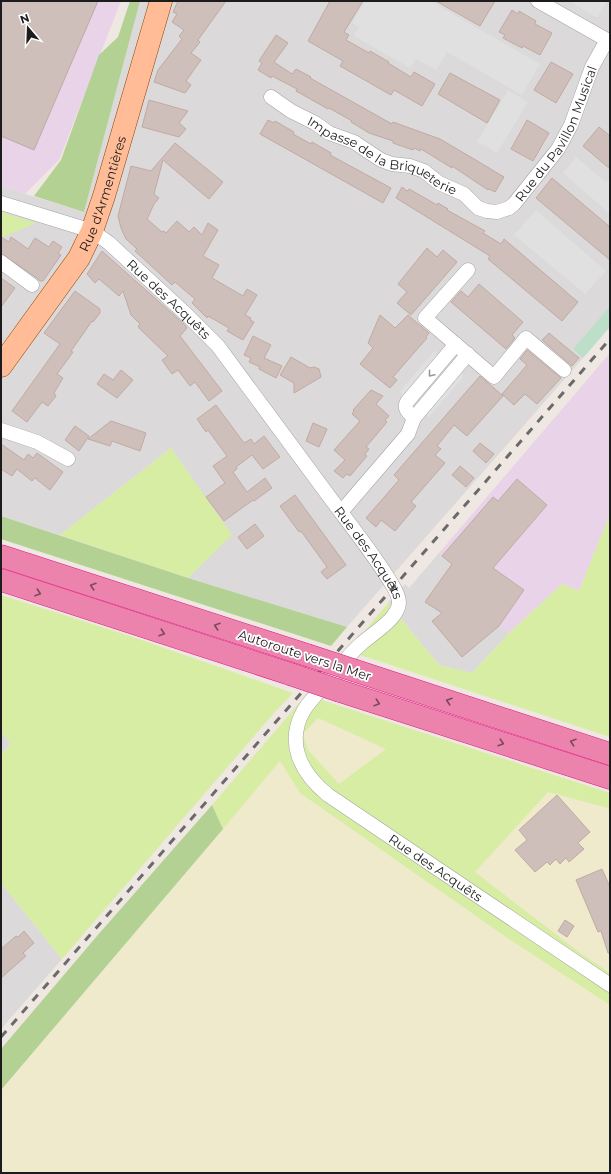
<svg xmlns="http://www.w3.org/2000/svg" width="611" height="1174" font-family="Montserrat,sans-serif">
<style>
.residential{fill:#dbd9da}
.industrial{fill:#e8d3e8}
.farmland{fill:#efeacb}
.grass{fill:#d7eda3;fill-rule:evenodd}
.forest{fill:#b2d193}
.wetland{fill:#bddec8}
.parking{fill:#e0e0e0}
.building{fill:#cfbfba;stroke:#c1aaa3}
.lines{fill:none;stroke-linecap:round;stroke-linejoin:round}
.minor-casing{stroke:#a3a3a3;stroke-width:15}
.primary-casing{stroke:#954500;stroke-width:23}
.motorway-casing{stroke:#e31887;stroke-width:23}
.minor{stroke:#fff;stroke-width:14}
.primary{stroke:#ffbc96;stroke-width:22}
.motorway{stroke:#ec83ac;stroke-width:22}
.rail{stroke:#6a6a6a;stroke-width:3;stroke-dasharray:8 8;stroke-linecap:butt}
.motorway-bridge-casing{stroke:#e31887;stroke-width:23;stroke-linecap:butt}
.motorway-bridge{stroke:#ec83ac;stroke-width:22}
.oneway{stroke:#999}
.oneway2{stroke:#7a4a5d}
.labels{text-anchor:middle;stroke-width:3.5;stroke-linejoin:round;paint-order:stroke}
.street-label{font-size:13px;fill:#1c1c1c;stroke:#fff}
</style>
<rect width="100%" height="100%" fill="#efe7e1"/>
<g class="residential">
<polygon points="140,1 610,1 610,306 573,349 583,358 347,627 188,578 231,535 171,448 60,535 1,516 1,186 25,194 84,212"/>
<polygon points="439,553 452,564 468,605 509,633 472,673 439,665 388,603 405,584 409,588"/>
<polygon points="1,732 11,744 1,754"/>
<polygon points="1,883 62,959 1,1029"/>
</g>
<g class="industrial">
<polygon points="1,1 121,1 59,160 25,194 1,186"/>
<polygon points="610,353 610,514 579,591 562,584 509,633 468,605 452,564 439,553"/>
</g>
<g class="farmland">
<polygon points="318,718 387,749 339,784 308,750 303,734"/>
<polygon points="280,761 300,793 509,939 610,1005 610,1173 1,1173 1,1090"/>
<polygon points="548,792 608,808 610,814 610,973 579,952 475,872"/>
</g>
<g class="grass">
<polygon points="1,212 36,223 3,237 1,236"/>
<polygon points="171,448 232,535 188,578 60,535"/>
<polygon points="610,514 610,737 348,651 388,603 439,665 472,673 509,633 562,584 579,591"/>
<polygon points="1,595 130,636 293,693 275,712 62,959 1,883 1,754 11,744 1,732"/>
<path d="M306,695L610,793V814L608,808L548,792L475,872L579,952L610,973V1005L509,939L300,793L280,761L223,829L212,805ZM318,718L386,749L339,784L308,750L303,734Z"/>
</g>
<g class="forest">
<polygon points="130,1 140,1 84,212 34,196 61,160 99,55 118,37"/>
<polygon points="1,516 188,578 347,627 331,646 1,539"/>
<polygon points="212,805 223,829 1,1090 1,1049 97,936"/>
</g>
<polygon class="wetland" points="610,306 610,327 583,358 573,349"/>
<g class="parking">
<polygon points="365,1 430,1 540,64 522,95 447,52 436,70 416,59 410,68 354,36 359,27 352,23"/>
<polygon points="569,1 607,1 597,18"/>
<polygon points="508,90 528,102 497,153 477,142"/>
<polygon points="576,157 606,182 610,178 610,214 563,173"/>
<polygon points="536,210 606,271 585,294 514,235"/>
<polygon points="435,350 439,360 403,401 400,391"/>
<polygon points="461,368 463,378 428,418 426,409"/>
</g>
<g class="building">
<polygon points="1,1 98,1 34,150 1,136"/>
<polygon points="178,1 226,1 198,40 200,42 191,53 201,60 186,81 191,85 185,93 154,82 158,70 182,39 179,36 184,30 172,22 177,14 173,12"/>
<polygon points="330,1 363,1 344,32 349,35 346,40 369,53 370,51 389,62 388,63 411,77 414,72 435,84 422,106 394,90 391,95 340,66 343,61 308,41"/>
<polygon points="436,1 495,1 480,26"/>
<polygon points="512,10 518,14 519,11 536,21 535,24 552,33 540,55 523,46 522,48 503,38 505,35 499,32"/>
<polygon points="276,35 288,43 274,62 292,74 296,69 311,77 310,78 392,124 393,122 440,139 474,159 504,177 495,192 489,189 488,190 452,166 452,168 421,149 420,151 414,148 413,150 393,143 393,141 369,133 351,122 352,121 329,108 328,109 296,91 297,89 272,76 271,78 258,70 262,63 259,61"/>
<polygon points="551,62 573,74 556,103 534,90"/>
<polygon points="450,73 500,100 487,123 438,94"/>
<polygon points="149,100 188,111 179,123 186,129 179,137 142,127"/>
<polygon points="268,120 274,123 275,121 294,132 293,134 311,144 312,142 331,153 330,155 391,188 383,203 260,134"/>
<polygon points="527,120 549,133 533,161 511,149"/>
<polygon points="599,127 610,136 610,169 583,146"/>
<polygon points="175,143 223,182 209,199 163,160 154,194 159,198 154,204 147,219 162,232 164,231 166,233 177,221 189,232 194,227 202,235 208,223 218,230 203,256 219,265 212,278 243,296 247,289 257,295 245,315 251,318 250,320 254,322 243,340 227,331 229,328 208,316 207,318 192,303 195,299 175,282 172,285 135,251 137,249 126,239 121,228 118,216 131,166 151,171"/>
<polygon points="552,178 610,227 610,260 536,198"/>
<polygon points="402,187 407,191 409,189 437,205 438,203 448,209 447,210 485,231 483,233 501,244 504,239 578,302 562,321 488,259 490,256 396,198"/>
<polygon points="1,237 9,242 11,237 28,249 35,238 49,247 53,241 62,247 58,253 61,255 43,281 40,281 37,278 1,253"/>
<polygon points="427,248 437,257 443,250 457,262 411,315 397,303 407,292 398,284"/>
<polygon points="102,251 184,324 187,328 180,336 222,391 209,401 195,382 190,386 178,370 172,374 162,360 168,356 140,329 138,326 140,324 131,315 123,291 119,296 99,279 95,283 87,274"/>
<polygon points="1,278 15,288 1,307"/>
<polygon points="479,284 523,322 512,335 515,338 506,349 451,302 461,291 468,297"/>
<polygon points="75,291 100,309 100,313 93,322 92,321 71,351 73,352 57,374 63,378 54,393 56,396 48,406 42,402 27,422 12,411 60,344 44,333"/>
<polygon points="380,315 395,328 408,315 429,333 426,337 427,338 393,377 397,380 390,388 360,364 373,348 368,343"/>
<polygon points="549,333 579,358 572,366 542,340"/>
<polygon points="253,336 271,345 264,358 282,366 276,378 259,369 260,367 249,362 251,358 244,355"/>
<polygon points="527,350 561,378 537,404 525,394 514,405 502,394 527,365 520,359"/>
<polygon points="291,357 310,368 314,367 319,369 321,377 294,393 294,383 280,375"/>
<polygon points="121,370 133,380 117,398 97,384 104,374 113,380"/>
<polygon points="480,376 503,396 467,436 454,425 437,446 441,449 435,455 445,463 411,502 416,506 395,531 381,520 376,527 366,518 399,480 394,475"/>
<polygon points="371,390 383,396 376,404 389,416 385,420 387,422 366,447 369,449 365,454 367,456 350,476 347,474 343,478 334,471 345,460 334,450 360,421 352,414 354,411 353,410"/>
<polygon points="216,405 244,443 251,439 254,444 264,436 280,457 263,469 252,455 236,467 237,469 233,472 247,492 265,478 272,488 254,501 253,500 224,521 206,497 225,483 213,466 227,456 208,430 206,432 197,419"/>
<polygon points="111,421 146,433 140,451 112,441 110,446 88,439"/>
<polygon points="313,423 327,429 319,447 306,441"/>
<polygon points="75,426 89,436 79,451 65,440"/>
<polygon points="480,443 494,454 486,463 473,451"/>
<polygon points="1,444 24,460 28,454 33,458 37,453 63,472 50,490 35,478 32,481 17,469 12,476 1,469"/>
<polygon points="460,466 474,478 466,487 452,475"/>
<polygon points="517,479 547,505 493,568 524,590 499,626 462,657 432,621 442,613 425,602 452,564 442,556 493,497 498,501"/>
<polygon points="295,495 346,565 327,579 321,572 327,567 301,531 299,532 280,506"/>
<polygon points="255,524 264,536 247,549 238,537"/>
<polygon points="557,795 590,832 578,843 584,849 569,862 566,858 560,864 556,859 550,865 547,862 535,872 515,850 527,840 519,830"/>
<polygon points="602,869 610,887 610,953 608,953 601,931 598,932 576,880"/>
<polygon points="565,920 574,926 567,937 558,931"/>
<polygon points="24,931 34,943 23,953 26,956 1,978 1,949 16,936 18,937"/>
</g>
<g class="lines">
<g class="minor-casing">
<g id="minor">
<path id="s1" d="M271,97L291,111L315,123L329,133L354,142L381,160L392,164L410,166L424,171L439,183L464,194L478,208L487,211L497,212L509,208L514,204L558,149L571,125L592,67L607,40L538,1"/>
<path id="s2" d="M1,203L92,231L109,243L187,315L218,346C255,396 291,445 328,495C350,525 374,554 393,586C396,591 399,596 399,603C398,619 373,633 361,644C349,654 339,668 329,680C321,690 311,699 304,710C285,743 301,773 328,795L610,985"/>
<polyline points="1,262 32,285"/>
<polyline points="468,270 425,318 494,377 526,338 564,370"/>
<path d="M456,344L407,402C403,409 409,413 414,418L468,354"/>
<polyline points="1,430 37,442 68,459"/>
<polyline points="341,512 408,434 414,418"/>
</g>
</g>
<g class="primary-casing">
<g id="primary">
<path id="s3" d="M1,366L79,258L92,231L104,196L161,1"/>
</g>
</g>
<g class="motorway-casing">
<g id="motorway">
<polyline points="1,556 307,655"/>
<polyline points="1,580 290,674"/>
<polyline points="356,671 610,754"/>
<polyline points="340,691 610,778"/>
</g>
</g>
<use href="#minor" class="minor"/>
<use href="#primary" class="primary"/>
<use href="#motorway" class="motorway"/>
<polyline class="rail" points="1,1037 610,339"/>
<g class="motorway-bridge-casing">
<g id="motorway-bridge">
<polyline points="307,655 356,671"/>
<polyline points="290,674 340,691"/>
</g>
</g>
<use href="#motorway-bridge" class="motorway-bridge"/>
</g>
<defs><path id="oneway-chevron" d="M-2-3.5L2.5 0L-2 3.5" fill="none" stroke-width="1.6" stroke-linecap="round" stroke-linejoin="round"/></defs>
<use class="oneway" href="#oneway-chevron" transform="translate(431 374) rotate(130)"/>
<g class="oneway2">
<use href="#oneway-chevron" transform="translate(93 586) rotate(-162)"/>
<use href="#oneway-chevron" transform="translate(38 593) rotate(18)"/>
<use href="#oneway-chevron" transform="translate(217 626) rotate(-162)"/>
<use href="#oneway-chevron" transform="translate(162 633) rotate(18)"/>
<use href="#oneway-chevron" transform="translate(449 701) rotate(-162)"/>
<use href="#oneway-chevron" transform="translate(377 703) rotate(18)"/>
<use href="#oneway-chevron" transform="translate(573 742) rotate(-162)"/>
<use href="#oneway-chevron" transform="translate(501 743) rotate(18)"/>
</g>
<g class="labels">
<g class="street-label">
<text dy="5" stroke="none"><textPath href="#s1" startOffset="360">Rue du Pavillon Musical</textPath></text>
<text dy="5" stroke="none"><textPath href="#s1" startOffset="127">Impasse de la Briqueterie</textPath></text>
<text dy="5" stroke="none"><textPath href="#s3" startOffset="202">Rue d'Armentières</textPath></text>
<text dy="5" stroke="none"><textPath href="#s2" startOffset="198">Rue des Acquêts</textPath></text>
<text dy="5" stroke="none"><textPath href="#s2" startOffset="522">Rue des Acquêts</textPath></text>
<text transform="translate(305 655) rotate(18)" y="5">Autoroute vers la Mer</text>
<text dy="5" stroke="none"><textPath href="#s2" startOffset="953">Rue des Acquêts</textPath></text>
</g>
</g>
<rect width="611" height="1174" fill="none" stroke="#1c1c1c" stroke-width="4"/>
<g transform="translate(28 28) rotate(341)" stroke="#ffffff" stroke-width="3" paint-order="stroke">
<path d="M0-3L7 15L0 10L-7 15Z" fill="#1c1c1c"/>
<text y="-6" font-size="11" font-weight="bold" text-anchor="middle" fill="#1c1c1c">N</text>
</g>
</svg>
